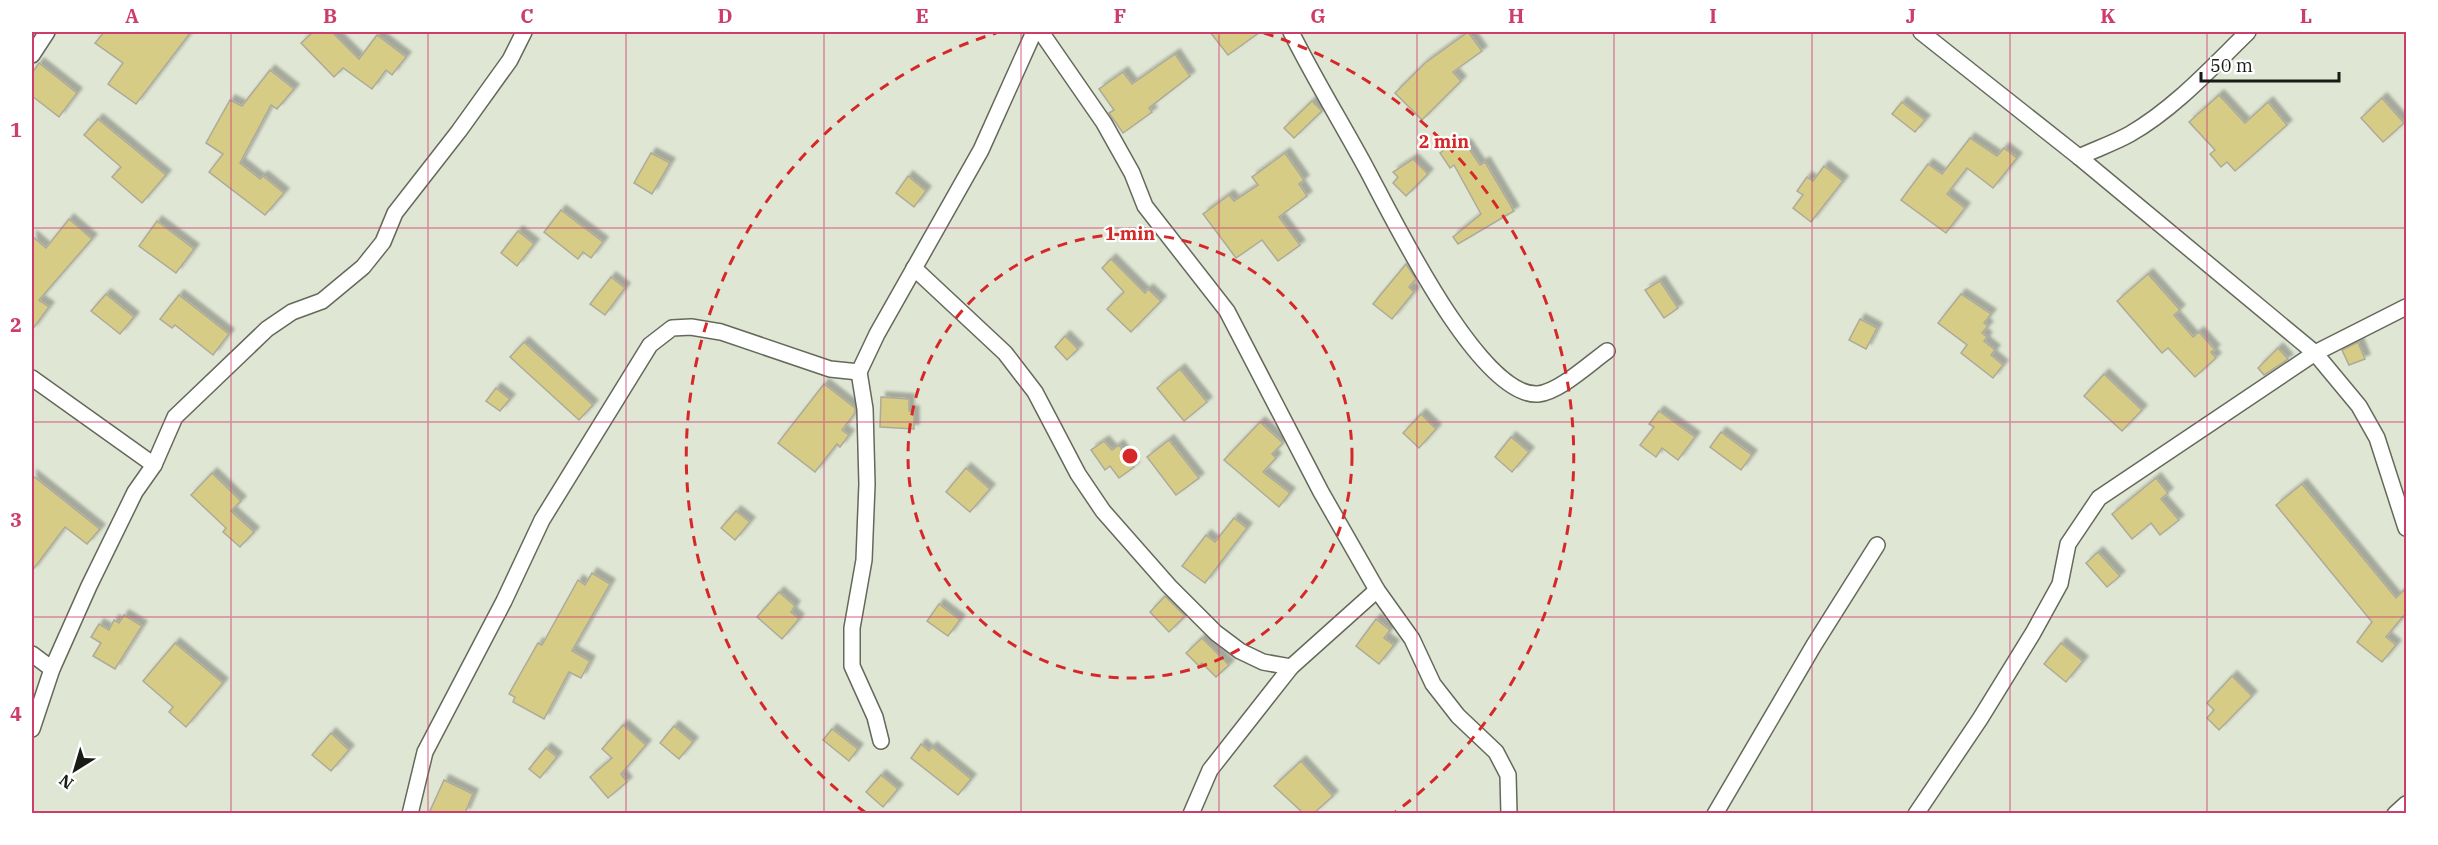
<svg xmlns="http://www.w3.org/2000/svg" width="2438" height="845" font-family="'IBM Plex Serif',serif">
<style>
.building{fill:#d6cc86;stroke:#adaa99;stroke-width:1.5;filter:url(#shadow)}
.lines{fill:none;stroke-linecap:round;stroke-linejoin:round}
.street-casing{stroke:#64695a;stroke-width:18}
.street{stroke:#fff;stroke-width:15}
.grid{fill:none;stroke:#cc3e69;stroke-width:1.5;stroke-opacity:0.55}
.ring{fill:none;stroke:#d62828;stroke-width:3;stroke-dasharray:10 8}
.centre{fill:#d62828;stroke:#fff;stroke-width:3}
.ring-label{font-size:18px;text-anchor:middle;font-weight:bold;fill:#d62828;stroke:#fff;stroke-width:4.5;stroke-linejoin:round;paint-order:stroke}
.neatline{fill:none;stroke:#cc3e69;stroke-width:2}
.grid-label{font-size:20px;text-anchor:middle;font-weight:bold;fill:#cc3e69}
</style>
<defs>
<filter id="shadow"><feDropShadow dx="5" dy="-5" stdDeviation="1.5" flood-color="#0004"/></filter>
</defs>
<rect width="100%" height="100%" fill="#dfe6d4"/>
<g class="building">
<polygon points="104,32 191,32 136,104 108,84 123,63 95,43"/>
<polygon points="313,32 332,32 359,59 377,35 406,57 392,75 386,70 372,89 343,68 334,77 301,43"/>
<polygon points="1210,32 1260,32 1228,55"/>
<polygon points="1468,32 1482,51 1453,72 1461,81 1422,120 1395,93 1425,63"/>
<polygon points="1175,54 1190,76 1149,108 1152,112 1123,133 1109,113 1114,110 1099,89 1123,72 1132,84"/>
<polygon points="39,63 77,93 59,117 32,96 32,73"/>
<polygon points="270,70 294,89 277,109 271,105 240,163 260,179 263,176 284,193 265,215 209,172 223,154 206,143 230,100 242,106"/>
<polygon points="2219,95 2245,123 2268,102 2287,125 2235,171 2227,162 2221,167 2210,154 2215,150 2189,122"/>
<polygon points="2382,98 2404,123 2383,142 2361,118"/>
<polygon points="1312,101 1322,111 1294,138 1284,128"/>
<polygon points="1902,102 1925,120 1915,132 1892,114"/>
<polygon points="98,119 166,175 142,203 112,177 121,167 84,135"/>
<polygon points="1970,138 1997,156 2004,148 2017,158 1993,188 1967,168 1947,194 1965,208 1946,233 1901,200 1928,164 1942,174"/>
<polygon points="1455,142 1459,148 1466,144 1480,165 1485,162 1514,211 1458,244 1453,237 1481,214 1454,165 1450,168 1440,153"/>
<polygon points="651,153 670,163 652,194 634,183"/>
<polygon points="1285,153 1304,180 1299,184 1307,196 1279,217 1300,245 1278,261 1262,240 1236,258 1203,214 1229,195 1234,201 1258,185 1252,177"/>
<polygon points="1413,159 1428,174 1406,196 1393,183 1398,177 1393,172"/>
<polygon points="1824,166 1843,181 1811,222 1793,208 1803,195 1797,191 1807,177 1813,181"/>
<polygon points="908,176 926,191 914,207 896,193"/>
<polygon points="561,210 603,242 591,258 583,252 578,259 544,232"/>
<polygon points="69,219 92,239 39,300 49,307 32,330 32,236 46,248"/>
<polygon points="157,221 194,249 176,273 139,246"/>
<polygon points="518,231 534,244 517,266 501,253"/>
<polygon points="1111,259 1145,293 1148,289 1161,301 1131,332 1107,309 1124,292 1102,268"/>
<polygon points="1406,264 1416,279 1409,287 1414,292 1392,319 1373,304"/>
<polygon points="2148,274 2180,310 2174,315 2193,337 2199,332 2215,350 2211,352 2216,358 2195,377 2168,348 2162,353 2117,301"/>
<polygon points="611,277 625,288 605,315 590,304"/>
<polygon points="1660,281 1678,308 1664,318 1645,290"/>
<polygon points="106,294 134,317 120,334 91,311"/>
<polygon points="1961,294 1991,314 1984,323 1988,326 1982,333 1987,337 1984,341 1995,350 1991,355 2003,365 1993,378 1961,353 1967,345 1938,323"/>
<polygon points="179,295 229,334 213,355 175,325 172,328 160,319"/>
<polygon points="1860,319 1877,328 1866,349 1849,340"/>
<polygon points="1065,336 1078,349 1067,360 1055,347"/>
<polygon points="524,342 593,405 579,420 510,357"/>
<polygon points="2358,342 2365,359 2349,365 2342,350"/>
<polygon points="2278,348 2288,359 2264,375 2258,368"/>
<polygon points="1180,369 1207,402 1184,421 1157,388"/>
<polygon points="2104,374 2142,410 2122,431 2084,396"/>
<polygon points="824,384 855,408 855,413 842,430 849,435 840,447 837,444 815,472 778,443"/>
<polygon points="496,388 510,399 500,411 486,401"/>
<polygon points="881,397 909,399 909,411 914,411 914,429 880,427"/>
<polygon points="1659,411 1695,437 1678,460 1662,448 1656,457 1640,445 1654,427 1649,424"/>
<polygon points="1421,414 1436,429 1419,448 1403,433"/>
<polygon points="1260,422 1283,443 1272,454 1276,458 1263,472 1290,493 1279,507 1224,460"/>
<polygon points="1721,432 1752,455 1741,470 1710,447"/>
<polygon points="1511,437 1529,452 1512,472 1495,457"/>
<polygon points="1169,440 1199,478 1176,495 1147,457"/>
<polygon points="1104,441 1112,450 1119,445 1134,467 1119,478 1110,466 1105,470 1091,450"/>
<polygon points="966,468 990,489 970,512 946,492"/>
<polygon points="212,473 241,501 231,511 254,532 240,547 223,532 226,528 191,495"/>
<polygon points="32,475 100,529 87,544 65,527 32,571"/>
<polygon points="2156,478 2168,493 2161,499 2179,520 2160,535 2151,523 2132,539 2112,514"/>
<polygon points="2302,484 2396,598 2406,588 2406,613 2386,637 2396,645 2382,662 2357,642 2372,622 2276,505"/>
<polygon points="736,511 750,522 735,540 721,528"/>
<polygon points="1234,518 1247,528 1205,583 1182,566 1206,535 1215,542"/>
<polygon points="2098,552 2120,576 2107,587 2086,563"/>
<polygon points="592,573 610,584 572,651 590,661 581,678 569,672 544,719 513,702 515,697 509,694 538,643 542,645 578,580 585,585"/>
<polygon points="779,592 795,606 791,612 799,619 782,639 757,617"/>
<polygon points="1165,596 1185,616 1169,632 1150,612"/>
<polygon points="939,604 960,620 948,636 927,621"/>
<polygon points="124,615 142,626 115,669 93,656 101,643 91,637 99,624 109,630 114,620 119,623"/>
<polygon points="1376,619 1390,630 1384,638 1394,645 1379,664 1356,646"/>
<polygon points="1202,638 1229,665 1216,677 1202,663 1199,666 1186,653"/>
<polygon points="175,643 223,683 186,727 169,712 173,707 143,681"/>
<polygon points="2061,643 2083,661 2066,682 2044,664"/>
<polygon points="2232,676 2252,696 2219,730 2207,718 2214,710 2207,703"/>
<polygon points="623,725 646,745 621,774 627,782 608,798 590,777 612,758 602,749"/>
<polygon points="674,726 693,742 679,759 660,743"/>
<polygon points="832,729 858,749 849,761 823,740"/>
<polygon points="331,733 349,750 331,771 312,755"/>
<polygon points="921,744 929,751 932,747 971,779 958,795 911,758"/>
<polygon points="546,748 557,757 540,778 529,769"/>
<polygon points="1301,761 1333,796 1314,813 1303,813 1274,786"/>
<polygon points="881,775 898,789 883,807 866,792"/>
<polygon points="444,780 473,794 465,813 429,813"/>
</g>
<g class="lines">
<g class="street-casing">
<g id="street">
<polyline points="1041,32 1104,123 1132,173 1145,206 1227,311 1321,492 1377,590 1412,639 1433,684 1458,716 1496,752 1508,775 1509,814"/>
<path d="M1291,32C1314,78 1341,122 1366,168C1391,214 1479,398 1538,394C1559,392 1589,364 1607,351"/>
<polyline points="1921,32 2079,157 2315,353 2359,406 2377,438 2406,528"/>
<polyline points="32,55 47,32"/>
<path d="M2079,157C2096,149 2114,143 2130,134C2175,108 2211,68 2248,32"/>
<polyline points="914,268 1005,353 1035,392 1078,474 1103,511 1169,586 1216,633 1240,651 1263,662 1291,667"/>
<polyline points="859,372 865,409 867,484 864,560 852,628 852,666 875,717 881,741"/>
<polyline points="32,378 154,465"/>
<polyline points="32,654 52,669"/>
<polyline points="32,729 52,669 89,586 135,492 154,465 175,417 267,329 292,312 322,301 363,267 383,242 395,213 459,131 510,60 524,32"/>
<polyline points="410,814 425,752 504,601 542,520 650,345 672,328 691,327 721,332 830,369 859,372 877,334 981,150 1034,32"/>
<polyline points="1191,814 1210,770 1291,667 1377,590"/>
<polyline points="1715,814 1814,645 1877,545"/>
<polyline points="1916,814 1980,719 2033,633 2060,584 2068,544 2099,498 2315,353 2406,307"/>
<polyline points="2395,814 2406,804"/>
</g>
</g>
<use href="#street" class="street"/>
</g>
<path class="grid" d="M231,32V814M428,32V814M626,32V814M824,32V814M1021,32V814M1219,32V814M1417,32V814M1614,32V814M1812,32V814M2010,32V814M2207,32V814M32,228H2406M32,422H2406M32,617H2406"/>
<g class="ring">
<circle cx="1130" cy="456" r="222"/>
<path d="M866 813A444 444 0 0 1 996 33M1264 33A444 444 0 0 1 1394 813"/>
</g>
<circle cx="1130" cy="456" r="9" class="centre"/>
<g class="ring-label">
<text x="1444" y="148">2 min</text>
<text x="1130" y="240">1 min</text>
</g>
<rect width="2438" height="845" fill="none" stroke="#ffffff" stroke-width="66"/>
<g transform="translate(75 770) rotate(217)" stroke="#ffffff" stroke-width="4.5" paint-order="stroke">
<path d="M0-4.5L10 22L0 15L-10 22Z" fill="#191b15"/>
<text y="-9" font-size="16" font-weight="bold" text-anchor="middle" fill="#191b15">N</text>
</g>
<path d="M2201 72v9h138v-9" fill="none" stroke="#191b15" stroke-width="3"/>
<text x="2210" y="72" font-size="18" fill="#191b15" stroke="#ffffff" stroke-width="4.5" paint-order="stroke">50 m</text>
<rect x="33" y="33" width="2372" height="779" class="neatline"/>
<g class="grid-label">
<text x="132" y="23">A</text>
<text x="330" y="23">B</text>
<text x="527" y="23">C</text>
<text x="725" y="23">D</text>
<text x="922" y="23">E</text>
<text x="1120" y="23">F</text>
<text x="1318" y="23">G</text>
<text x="1516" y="23">H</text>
<text x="1713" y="23">I</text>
<text x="1911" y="23">J</text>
<text x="2108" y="23">K</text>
<text x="2306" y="23">L</text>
<text x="16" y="137">1</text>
<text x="16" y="332">2</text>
<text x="16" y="527">3</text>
<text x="16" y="721">4</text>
</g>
</svg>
